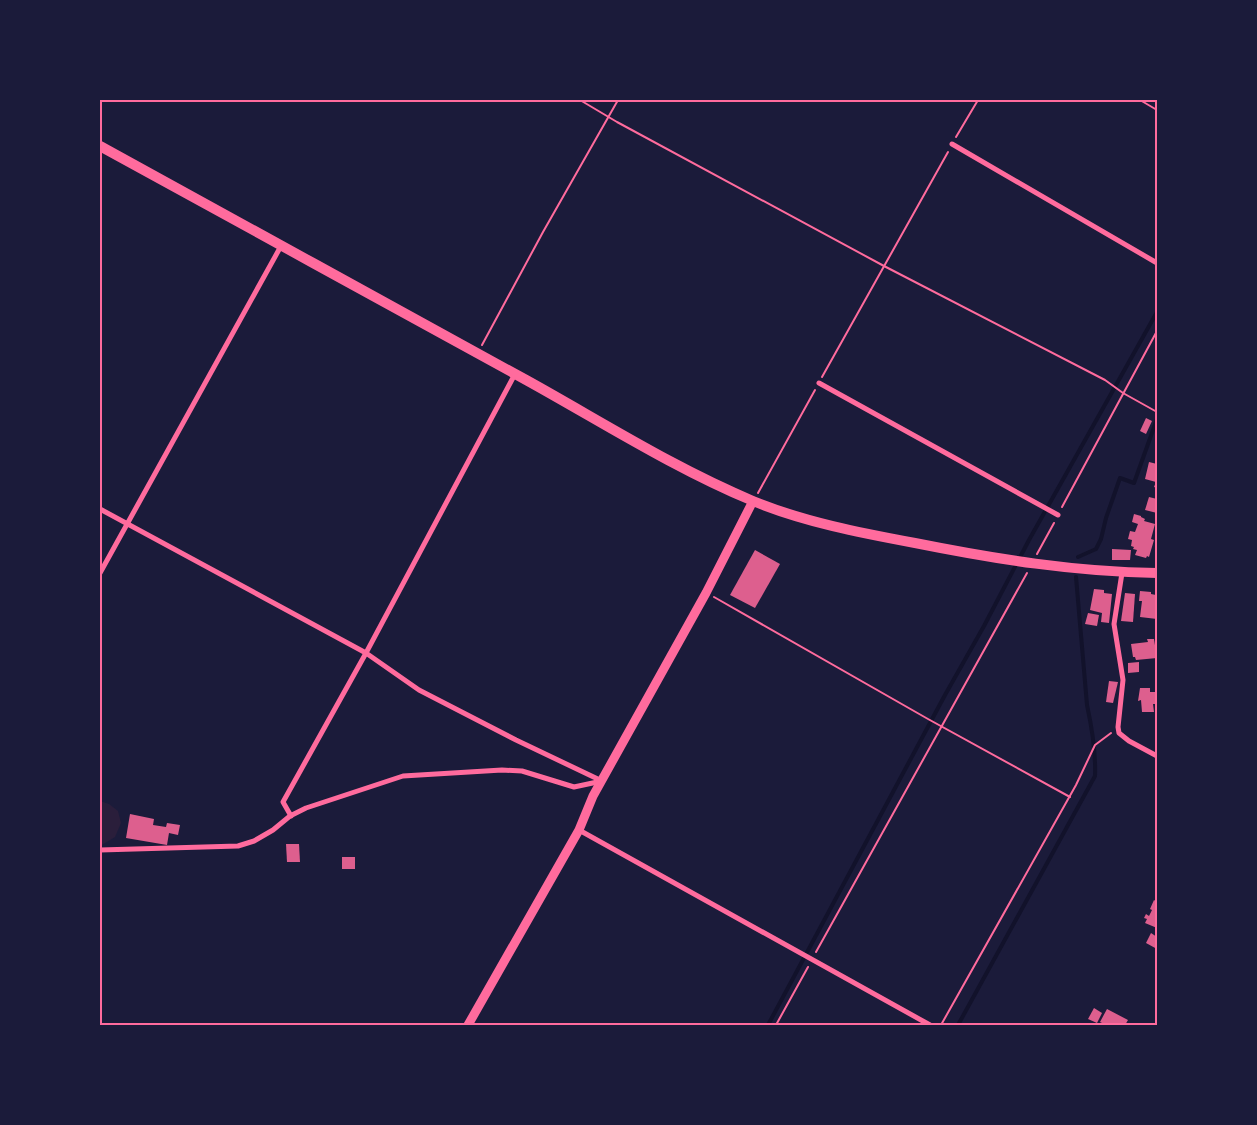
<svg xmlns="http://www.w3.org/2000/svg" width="1257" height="1125" font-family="'Asap Condensed',sans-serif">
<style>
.green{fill:#2a1e3b}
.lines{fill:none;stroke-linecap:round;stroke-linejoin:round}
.stream{stroke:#12122b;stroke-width:4}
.building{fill:#dd5f8e}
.path{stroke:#ff6b9d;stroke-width:2}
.minor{stroke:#ff6b9d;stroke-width:5}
.tertiary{stroke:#ff6b9d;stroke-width:9}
.secondary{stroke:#ff6b9d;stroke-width:10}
.neatline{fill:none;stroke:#ff6b9d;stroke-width:2}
</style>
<rect width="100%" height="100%" fill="#1b1b3a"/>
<polygon class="green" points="100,801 109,804 118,811 121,823 115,837 100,846"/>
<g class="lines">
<g class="stream">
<polyline points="1078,557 1096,549 1101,539 1106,518 1120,478 1134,483 1157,419"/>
<polyline points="768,1025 945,695 984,626 1029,540 1157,312"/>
<path d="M958,1025L1095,776C1096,752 1092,728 1087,705L1076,577"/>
</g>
</g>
<g class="building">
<polygon points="1146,418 1152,421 1146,434 1140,431"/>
<polygon points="1149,462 1157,464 1157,488 1154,487 1156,482 1145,479"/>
<polygon points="1149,497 1157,499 1157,513 1145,510"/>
<polygon points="1134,514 1141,516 1141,517 1145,519 1144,521 1155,524 1151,539 1154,540 1149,557 1147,556 1146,558 1135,555 1137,550 1133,549 1134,547 1131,546 1132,540 1128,539 1130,531 1135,532 1138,524 1132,522"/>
<polygon points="1112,549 1131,550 1130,560 1112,560"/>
<polygon points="755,550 780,564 755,608 730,595"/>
<polygon points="1094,589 1104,590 1104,593 1112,594 1109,623 1101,622 1102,613 1090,610"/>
<polygon points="1140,591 1151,592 1151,594 1156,595 1157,619 1140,617 1142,601 1139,601"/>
<polygon points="1125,593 1135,594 1133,622 1121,621"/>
<polygon points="1088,613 1099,615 1097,626 1085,624"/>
<polygon points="1147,639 1154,639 1157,658 1136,660 1135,657 1133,657 1131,644 1148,642"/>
<polygon points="1139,662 1139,672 1128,673 1128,663"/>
<polygon points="1109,681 1118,682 1113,703 1106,702"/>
<polygon points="1140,688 1150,688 1150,692 1157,692 1157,704 1153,704 1154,712 1142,712 1141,700 1138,701"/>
<polygon points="130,814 154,819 153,825 166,827 167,823 180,825 178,835 169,833 167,845 126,838"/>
<polygon points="286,844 299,844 300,862 287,862"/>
<rect x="342" y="857" width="13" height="12"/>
<polygon points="1154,900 1157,902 1157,928 1145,923 1147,919 1144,918 1146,914 1149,916 1152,910 1150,909"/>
<polygon points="1151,933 1157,937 1157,949 1146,943"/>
<polygon points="1094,1008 1102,1013 1097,1023 1088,1019"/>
<polygon points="1107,1009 1128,1020 1125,1025 1101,1025 1102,1023 1100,1022"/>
</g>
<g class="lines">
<g class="path">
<polyline points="580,100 617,122 884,266 1105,380 1123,393 1157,412"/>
<polyline points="1140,100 1157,110"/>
<polyline points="956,137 978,100"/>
<polyline points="482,345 543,232 618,100"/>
<polyline points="822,377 948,152"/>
<polyline points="758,493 815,390"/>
<polyline points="1062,507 1157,331"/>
<polyline points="1037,554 1054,523"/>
<polyline points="714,597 928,719 1070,797"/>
<polyline points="816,952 1027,573"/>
<polyline points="776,1025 808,967"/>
<polyline points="941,1025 1076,785 1095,745 1111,733"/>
</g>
<g class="minor">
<polyline points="952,144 1157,263"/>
<polyline points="819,383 1058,515"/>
<polyline points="100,509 366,653 419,690 516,740 602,781"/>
<polyline points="100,573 281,246"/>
<polyline points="1122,573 1114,624 1123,680 1118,727 1119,733 1129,741 1157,756"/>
<polyline points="291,816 283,802 366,653 515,374"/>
<polyline points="579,830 930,1025"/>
<polyline points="100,850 238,846 254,841 273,830 290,816 306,808 403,776 502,770 522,771 574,787 602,781"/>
</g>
<polyline class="tertiary" points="468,1025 579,830 593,796 706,593 753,501"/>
<path class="secondary" d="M100,146C243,224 385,303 528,381C602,422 674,468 753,501C804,522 861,533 915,543C995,559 1076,572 1157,573"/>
</g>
<rect width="1257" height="1125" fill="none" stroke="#1b1b3a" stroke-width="202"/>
<rect x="101" y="101" width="1055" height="923" class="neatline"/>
</svg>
